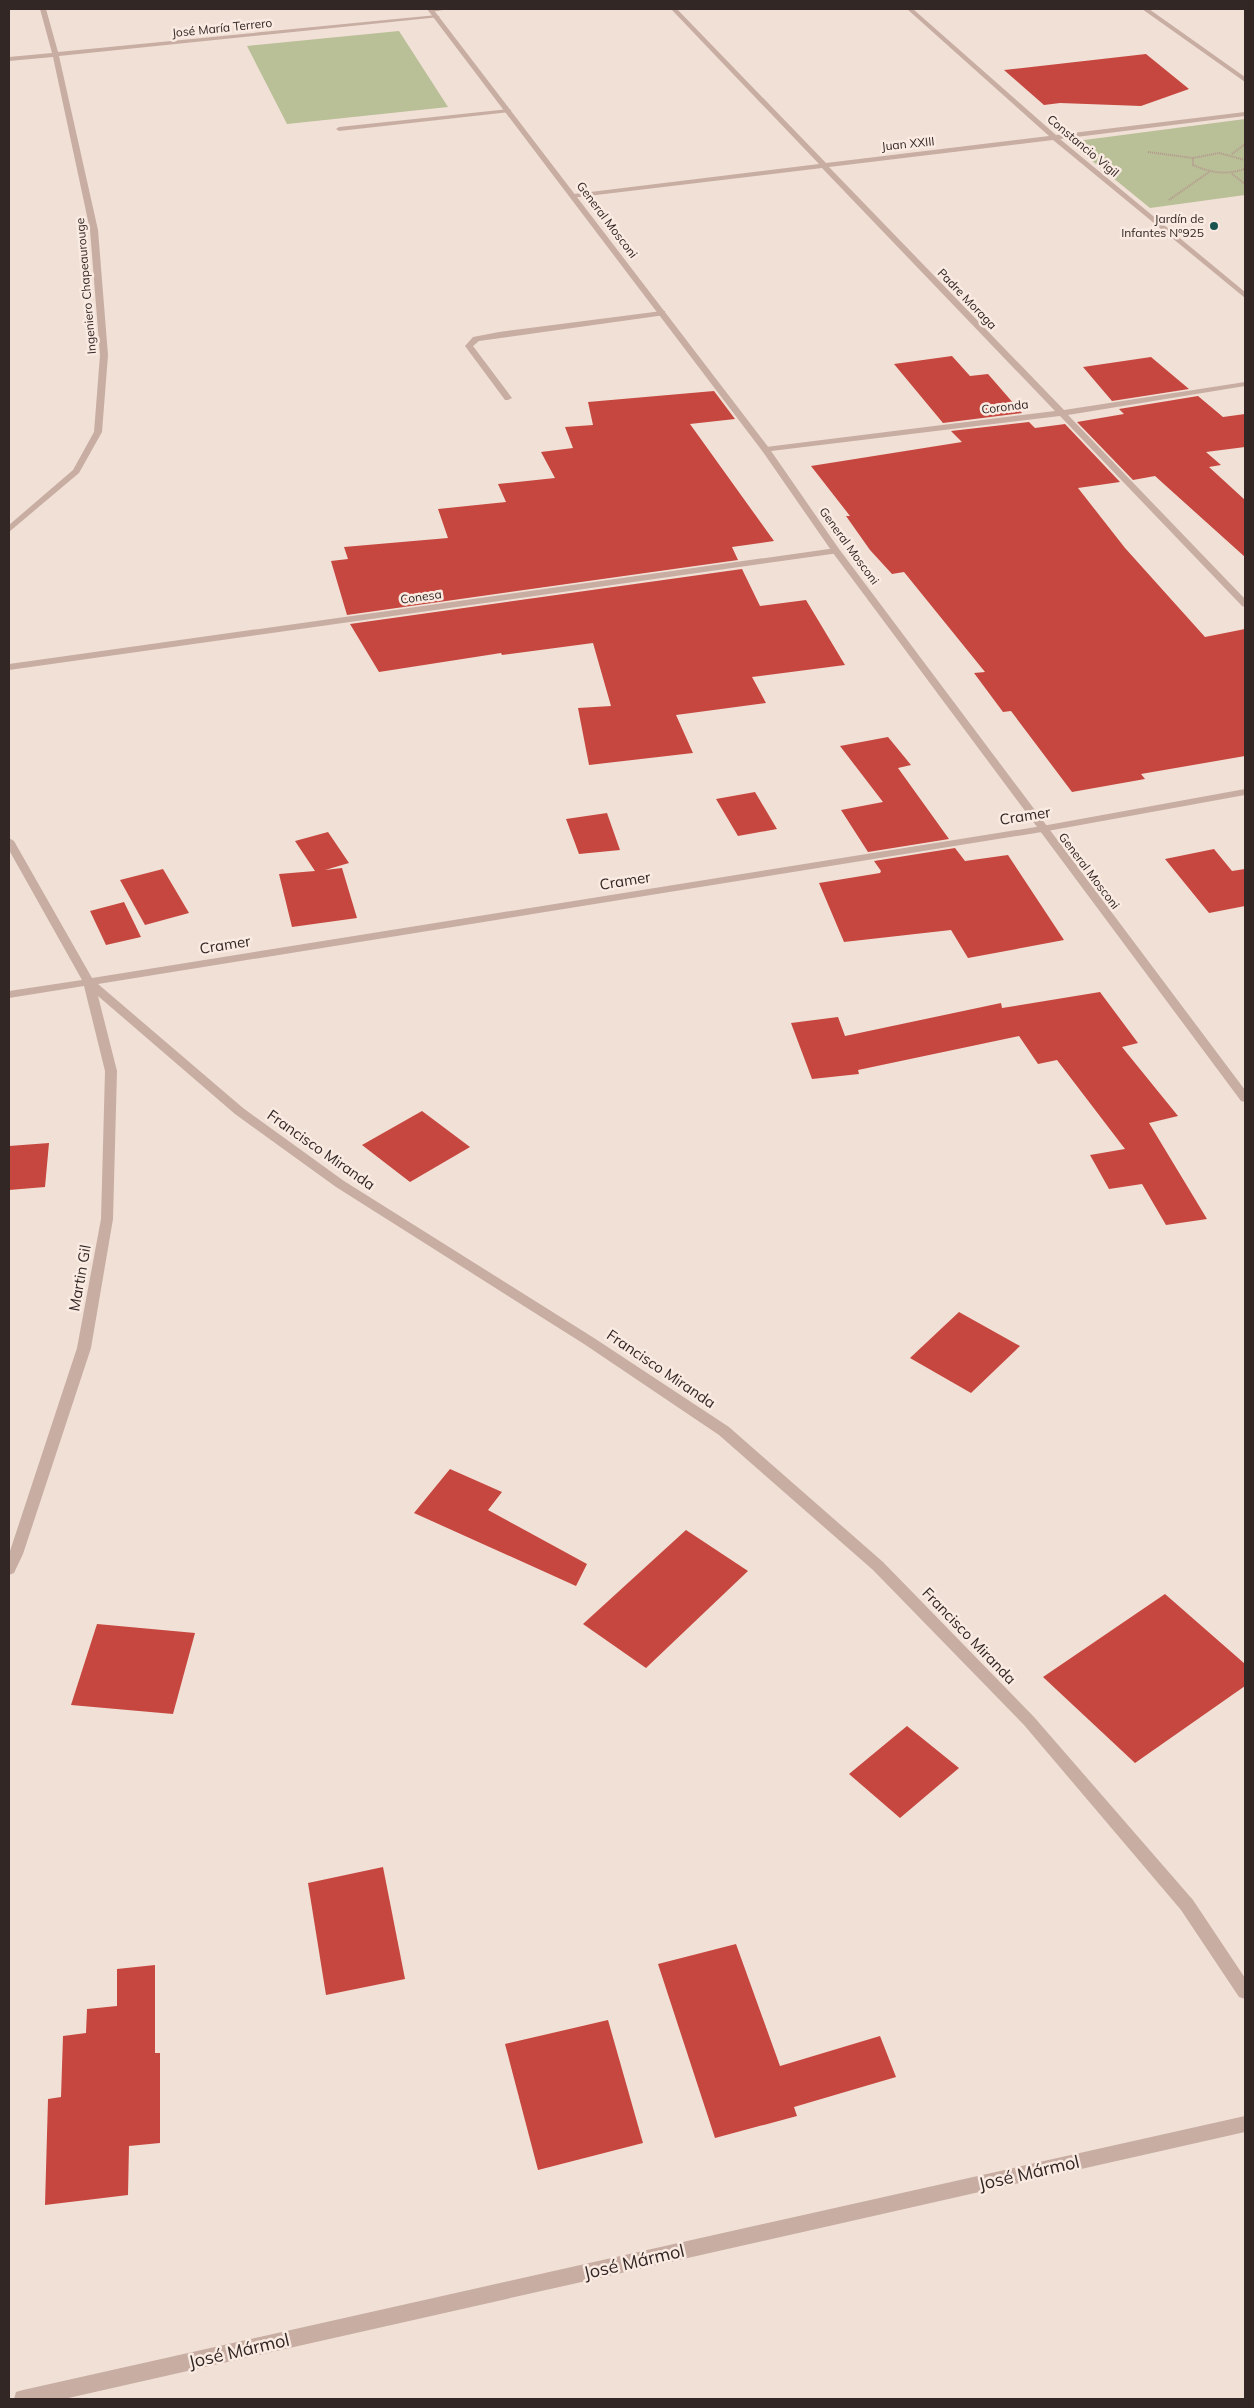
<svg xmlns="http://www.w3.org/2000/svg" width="1254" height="2408" font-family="Mulish,sans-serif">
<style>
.green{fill:#b9bf97}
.building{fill:#c6473f}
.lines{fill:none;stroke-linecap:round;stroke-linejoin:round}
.path{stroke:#b4978d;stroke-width:2;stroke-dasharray:1 1;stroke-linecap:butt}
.service{fill:#c8ada3;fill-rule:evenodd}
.minor{fill:#c8ada3;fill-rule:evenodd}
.tertiary{fill:#c8ada3;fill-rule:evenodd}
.poi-dot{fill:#1b544e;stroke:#f9eae2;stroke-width:2}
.labels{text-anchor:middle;stroke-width:5;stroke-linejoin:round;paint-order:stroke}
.far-street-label{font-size:12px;fill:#332725;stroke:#f9eae2}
.far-poi-label{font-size:12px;fill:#332725;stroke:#f9eae2;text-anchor:end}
.street-label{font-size:15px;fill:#332725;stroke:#f9eae2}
.near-street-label{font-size:18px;fill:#332725;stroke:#f9eae2}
</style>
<rect width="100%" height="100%" fill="#f1e0d6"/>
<g class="green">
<polygon points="399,31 448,107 287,124 247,46"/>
<polygon points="1245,119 1245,195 1150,208 1069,142"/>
</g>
<g class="building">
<polygon points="1146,54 1189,89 1141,106 1060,103 1044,105 1004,70"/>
<polygon points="952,356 970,376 988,374 1022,413 943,423 894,364"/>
<polygon points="1151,357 1189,389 1112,401 1083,367"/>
<polygon points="714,391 735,419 690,424 774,541 732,547 738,560 347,615 331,561 348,559 344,547 448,538 438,509 506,502 498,484 555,478 541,452 573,448 565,427 593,425 588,402"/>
<polygon points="1198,396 1223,417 1245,414 1245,447 1206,452 1221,465 1209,467 1245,500 1245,557 1155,476 1133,480 1077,422 1124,414 1119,409"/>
<polygon points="1029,422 1035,428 1065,424 1120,482 1078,488 1125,548 1205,637 1245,629 1245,756 1141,774 1145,779 1072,792 1011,711 1003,712 974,673 985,672 904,572 892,574 870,550 846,516 850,516 811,466 962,442 951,431"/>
<polygon points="742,569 760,606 806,600 845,665 752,677 766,703 676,715 693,753 589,765 578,708 611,706 593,643 502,655 501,653 379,672 350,624"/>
<polygon points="888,737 911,765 898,768 949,839 868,852 841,810 883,802 840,746"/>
<polygon points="755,792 777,829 738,836 716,799"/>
<polygon points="607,813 620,850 579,854 566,819"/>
<polygon points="328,832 349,863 325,870 342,868 357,918 292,927 279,874 315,871 295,841"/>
<polygon points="955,848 965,861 1008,855 1064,940 968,958 951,930 844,942 819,883 880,873 881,871 874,861"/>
<polygon points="1214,849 1232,871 1245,869 1245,906 1209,913 1165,859"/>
<polygon points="163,869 189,913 145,925 120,880"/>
<polygon points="124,902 141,937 106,945 90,911"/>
<polygon points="1100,992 1138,1043 1122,1047 1178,1116 1149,1123 1207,1219 1166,1225 1142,1184 1109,1189 1090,1155 1125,1149 1057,1060 1038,1064 1019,1036 858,1070 859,1074 812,1079 791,1023 838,1017 845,1036 1001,1003 1002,1008"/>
<polygon points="422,1111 470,1147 410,1182 362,1145"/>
<polygon points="49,1143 45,1187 9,1190 9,1146"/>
<polygon points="959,1312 1020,1346 971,1393 910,1358"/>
<polygon points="450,1469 502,1492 488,1510 587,1564 576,1586 414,1513"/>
<polygon points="686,1530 748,1571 646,1668 583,1624"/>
<polygon points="1165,1594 1245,1664 1245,1686 1135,1763 1043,1677"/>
<polygon points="97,1624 195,1633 173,1714 71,1705"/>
<polygon points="907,1726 959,1768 900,1818 849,1774"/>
<polygon points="383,1867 405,1979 326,1995 308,1883"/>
<polygon points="736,1944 780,2066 880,2036 896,2077 794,2107 797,2116 715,2138 658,1964"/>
<polygon points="155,1965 155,2053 160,2053 160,2143 129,2146 128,2195 45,2205 48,2099 61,2097 63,2036 86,2033 87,2009 117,2006 117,1969"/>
<polygon points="608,2020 643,2143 538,2170 505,2044"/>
</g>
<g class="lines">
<g class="path">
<polyline points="1148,152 1193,158"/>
<polyline points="1232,154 1245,144"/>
<path d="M1245,160L1219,153L1193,158V165C1211,173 1226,175 1245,169"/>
<polyline points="1232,174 1245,184"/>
<polyline points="1169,200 1209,172"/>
</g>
<g class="service">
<polygon points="509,109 511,110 511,112 339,131 336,129 339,127"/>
<polygon points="662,311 665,311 665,315 479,341 473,346 512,398 508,400 505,400 465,346 473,337 499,332"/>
</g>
<g class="minor">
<polygon points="40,9 46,9 58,52 437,15 440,17 59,56 98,230 108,355 102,432 79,473 9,532 9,525 73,470 94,432 100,355 90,230 53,57 9,61 9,57 52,53"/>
<polygon points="429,9 449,9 431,12"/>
<polygon points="671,9 677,9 826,163 1049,136 907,9 913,9 1056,135 1245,112 1245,116 1060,139 1245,292 1245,298 1053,140 829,167 1064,410 1245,382 1245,386 1068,415 1245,599 1245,607 1242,606 1060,416 763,452 762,450 766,447 1055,411 822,168 571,198 571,194 574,194 819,164"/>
<polygon points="1142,9 1149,9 1245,77 1245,82"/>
<polygon points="836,548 839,549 839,553 9,670 9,664"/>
<polygon points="1245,789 1245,795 1042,832 98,984 243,1108 344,1181 594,1338 729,1427 883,1562 1034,1717 1193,1900 1245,1978 1245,1999 1239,1997 1181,1910 1024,1725 873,1570 719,1435 584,1344 336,1187 235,1114 98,996 117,1071 113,1219 91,1348 23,1554 14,1573 9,1575 9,1554 77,1348 101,1219 105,1071 84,986 9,998 9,991 82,980 9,850 9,838 14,841 92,978 1042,826"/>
<polygon points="1245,2116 1245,2132 64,2399 14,2399 16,2392 23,2390"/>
</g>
<polygon class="tertiary" points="427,9 433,9 769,448 839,549 1245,1090 1245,1102 1241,1101 833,553 763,452"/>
</g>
<circle class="poi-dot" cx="1214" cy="226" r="5"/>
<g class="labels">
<g class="far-street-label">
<text transform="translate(222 28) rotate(-6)" y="4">José María Terrero</text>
<text transform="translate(908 144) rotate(-6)" y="4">Juan XXIII</text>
<text transform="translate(1083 146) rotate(40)" y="4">Constancio Vigil</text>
<text transform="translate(607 220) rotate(53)" y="4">General Mosconi</text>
<text transform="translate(86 286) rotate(-95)" y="4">Ingeniero Chapeaurouge</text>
<text transform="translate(967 299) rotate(46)" y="4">Padre Moraga</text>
<text transform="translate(1005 407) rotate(-7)" y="4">Coronda</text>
<text transform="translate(849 546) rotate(54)" y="4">General Mosconi</text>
<text transform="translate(421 597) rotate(-8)" y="4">Conesa</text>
<text transform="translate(1089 871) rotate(53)" y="4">General Mosconi</text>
</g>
<g class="far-poi-label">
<text x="1204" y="223">Jardín de<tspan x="1204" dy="14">Infantes Nº925</tspan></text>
</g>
<g class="street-label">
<text transform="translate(1025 816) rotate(-9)" y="5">Cramer</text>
<text transform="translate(625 881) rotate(-9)" y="5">Cramer</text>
<text transform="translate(225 945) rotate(-9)" y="5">Cramer</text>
<text transform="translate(321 1150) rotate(35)" y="5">Francisco Miranda</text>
<text transform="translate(80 1278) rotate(-80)" y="5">Martin Gil</text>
<text transform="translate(661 1369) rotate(34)" y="5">Francisco Miranda</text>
<text transform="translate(969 1636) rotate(46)" y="5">Francisco Miranda</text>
</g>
<g class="near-street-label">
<text transform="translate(1029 2173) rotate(-13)" y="6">José Mármol</text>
<text transform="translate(634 2262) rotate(-13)" y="6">José Mármol</text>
<text transform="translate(239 2351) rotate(-13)" y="6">José Mármol</text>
</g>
</g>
<rect width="1254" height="2408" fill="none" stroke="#332725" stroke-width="20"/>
</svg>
